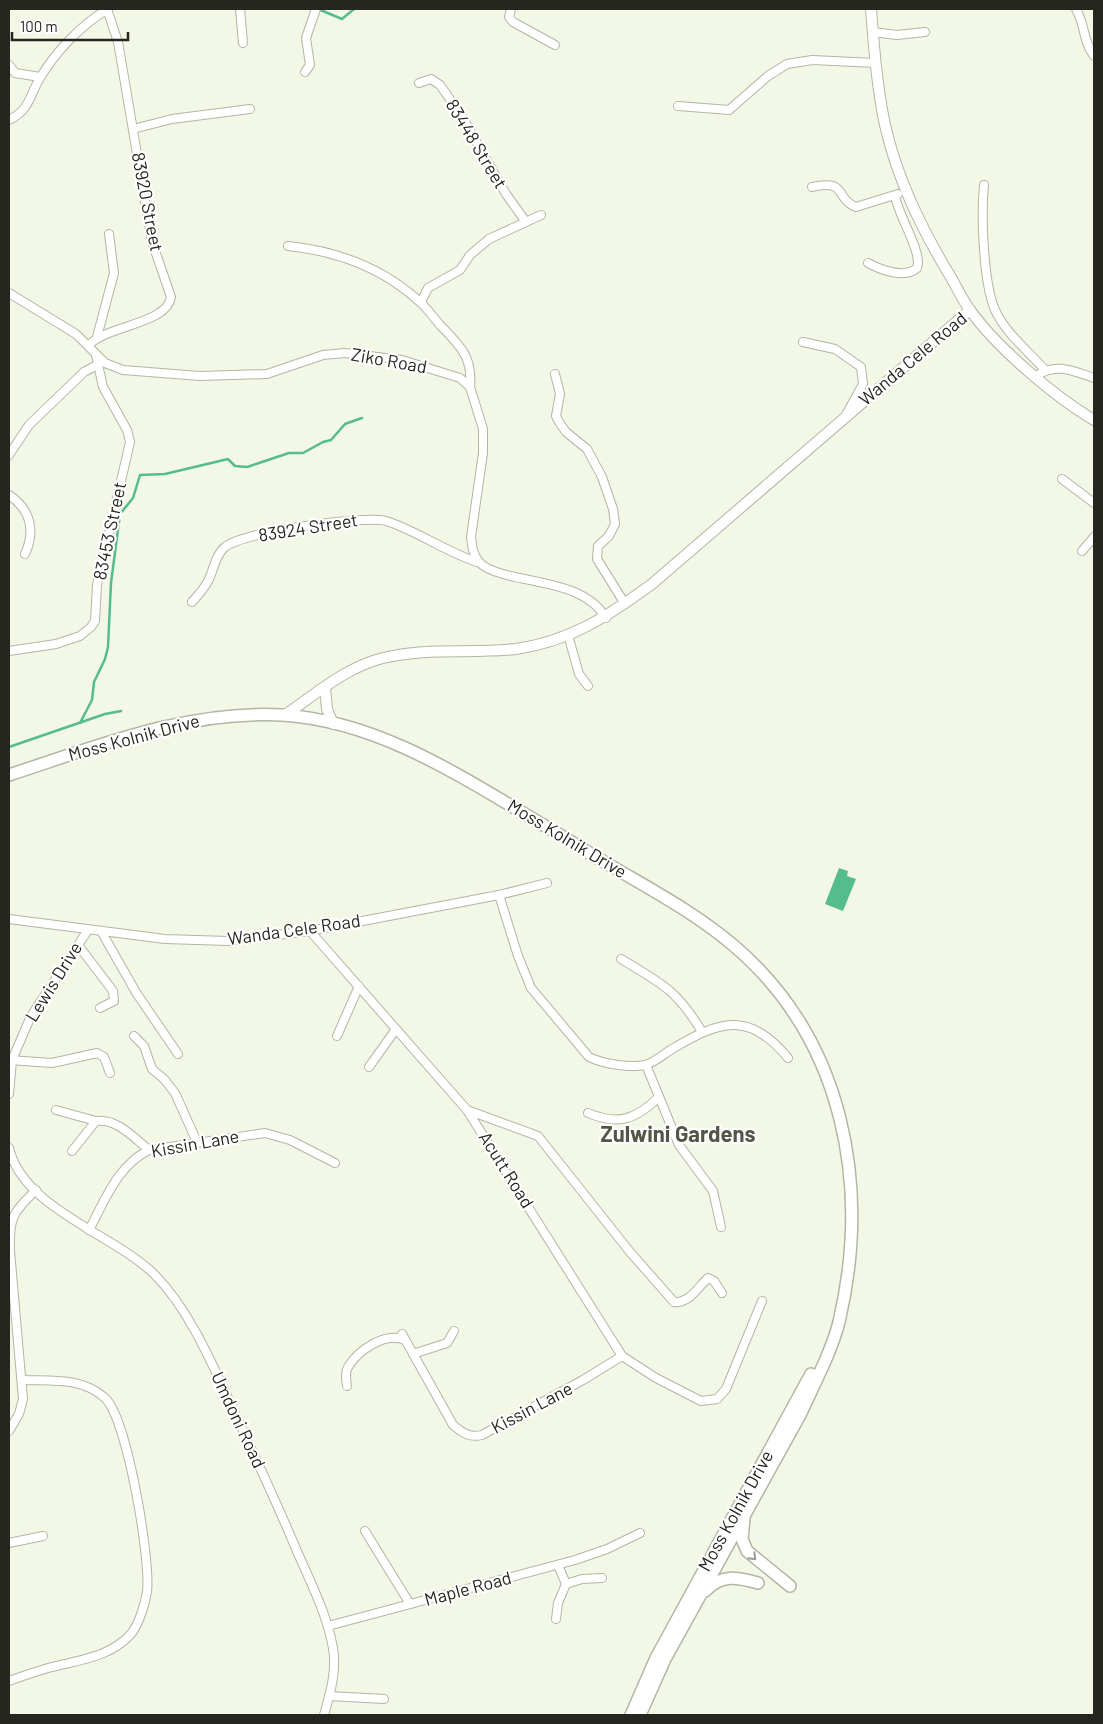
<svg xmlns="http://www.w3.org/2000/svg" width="1103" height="1724" font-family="Barlow,sans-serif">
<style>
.water{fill:#55bc8e}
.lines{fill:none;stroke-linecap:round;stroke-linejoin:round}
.stream{stroke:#55bc8e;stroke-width:2.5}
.minor-casing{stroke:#b1b6a5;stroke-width:10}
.tertiary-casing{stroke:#b1b6a5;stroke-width:12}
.secondary-casing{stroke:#b1b6a5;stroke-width:14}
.minor{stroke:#fff;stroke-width:8}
.tertiary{stroke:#fff;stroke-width:10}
.secondary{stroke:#fff;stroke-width:11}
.oneway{stroke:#9c9d9a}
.labels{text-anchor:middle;stroke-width:4.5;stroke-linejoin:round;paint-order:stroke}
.street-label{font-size:18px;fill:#24261f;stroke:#fff}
.district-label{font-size:22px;font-weight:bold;fill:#525647;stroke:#fff}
</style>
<rect width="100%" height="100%" fill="#f3f8e6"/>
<polygon class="water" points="839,868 848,871 847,876 856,879 843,911 825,904"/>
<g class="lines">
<g class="stream">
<polyline points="318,9 342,19 354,9"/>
<polyline points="80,723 92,700 94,682 105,659 108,647 111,583 120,514 133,498 140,475 165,474 228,459 235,466 247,467 289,453 303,453 323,442 331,440 345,424 362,418"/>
<polyline points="9,747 105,714 121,711"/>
</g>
<g class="minor-casing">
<g id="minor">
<polyline points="240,9 243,43"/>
<polyline points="511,9 509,17 513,22 555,45"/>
<path d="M1076,9C1085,24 1083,42 1094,56"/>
<polyline points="873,32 897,35 925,32"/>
<polyline points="9,65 15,73 40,77"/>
<polyline points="305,72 310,65 306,38 316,9"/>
<polyline points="419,83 431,79 440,85 461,115 506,194 526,222"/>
<polyline points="678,106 729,110 768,76 787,64 812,60 876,63"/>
<path d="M9,120C30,110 29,96 40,78C56,51 82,24 108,9"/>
<polyline points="133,129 172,119 250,109"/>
<path d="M984,185C981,214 983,289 997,314C1008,335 1029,352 1045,370"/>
<path d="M812,187C848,179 834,198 856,207L898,194"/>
<path d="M288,246C337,251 383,268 420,302C427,308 433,317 440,325C459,345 473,356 470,387"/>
<path d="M868,263C881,270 905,279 917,268C923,253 898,215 895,196"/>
<path d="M9,293L76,334L105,363L123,370L200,376L267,374L323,355L345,353L402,360L460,378L470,387L483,429V453L471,537C472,546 473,555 479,562C484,568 496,572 503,574C538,584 586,584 606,618"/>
<polyline points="421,302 428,288 460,270 470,255 489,239 541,215"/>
<polyline points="97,337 114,273 109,234"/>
<polyline points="803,342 835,349 861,367 863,384 846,415"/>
<path d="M89,345C108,325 167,324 171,297L152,242L118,42L107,9"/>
<polyline points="555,374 560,394 556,416 559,422 566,432 587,449 602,477 613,509 615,524 609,536 598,546 597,559 625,604"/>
<path d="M1036,376C1056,362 1073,371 1094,378"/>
<polyline points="9,455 29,425 84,372 97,365"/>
<polyline points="1062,479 1094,503"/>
<path d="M9,495C30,509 36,530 25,554"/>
<polyline points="1082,551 1094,537"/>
<path d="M192,602C198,595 204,589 208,581C214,570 215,555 225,547C243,532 363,515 386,521C416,530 447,553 480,563"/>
<polyline points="568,635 579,674 588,686"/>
<polyline points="9,651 56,644 80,636 91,627 95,621 97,585 130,442 127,430 103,387 96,355"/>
<path d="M499,895L518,956L531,988L589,1057C603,1064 630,1068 645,1065C654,1063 664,1054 672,1049C719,1021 749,1010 788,1058"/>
<polyline points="9,919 165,939 228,941 310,931 499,895 547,883"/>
<polyline points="101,931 137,994 178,1054"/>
<polyline points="310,931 467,1110 622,1356 656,1378 701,1401 717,1399 726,1389 762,1301"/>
<polyline points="78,945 113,991 114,1001 100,1008"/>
<path d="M621,959C661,983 677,990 702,1032"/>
<polyline points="134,1036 144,1046 152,1069 164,1079 175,1093 197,1142"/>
<polyline points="337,1036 359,986"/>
<polyline points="9,1060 52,1063 97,1053 104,1057 110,1073"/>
<polyline points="646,1065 679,1145 713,1191 721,1227"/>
<polyline points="369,1067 396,1029"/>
<polyline points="9,1094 12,1060 31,1016 88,930"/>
<polyline points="56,1110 96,1121"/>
<path d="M467,1110L538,1136L630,1252L674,1302C689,1304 698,1287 708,1278L714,1281L722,1293"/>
<path d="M588,1113C619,1126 636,1119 659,1097"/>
<path d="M9,1148C23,1208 113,1234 154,1274C190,1310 213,1366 234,1411C255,1457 277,1503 296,1549C310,1581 327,1614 333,1648C337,1671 330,1694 324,1715"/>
<path d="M72,1151L96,1121C117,1118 134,1138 149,1150"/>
<path d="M89,1230C105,1200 118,1165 149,1150L265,1133L290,1140L335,1163"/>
<path d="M402,1334L453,1425C463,1433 469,1438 482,1435L583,1380L622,1356"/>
<polyline points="413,1354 447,1343 454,1331"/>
<path d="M347,1386C346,1380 345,1372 348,1367C359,1349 386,1332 405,1340"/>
<path d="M9,1431L19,1414L23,1399L10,1251C9,1217 12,1214 36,1190"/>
<polyline points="365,1531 410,1604"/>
<polyline points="9,1543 43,1536"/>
<polyline points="558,1565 566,1584 582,1579 602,1578"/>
<polyline points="556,1619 558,1603 566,1584"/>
<polyline points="328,1626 575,1560 607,1549 640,1533"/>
<path d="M9,1681C22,1676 35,1672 48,1668C78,1660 109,1658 131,1634C139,1624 145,1604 147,1592C151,1560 127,1418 105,1398C82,1377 52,1381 23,1380"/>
<polyline points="329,1696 384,1699"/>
</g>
</g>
<g class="tertiary-casing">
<g id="tertiary">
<path d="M871,9C874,48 877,87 885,125C897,178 920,225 947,271C955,283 961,298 970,310C996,347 1055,397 1094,420"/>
<polyline points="325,688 327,709 333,724"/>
<path d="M285,715C316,694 346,667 383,658C426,647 472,654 516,649C571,641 608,616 652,584L970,310"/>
</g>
</g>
<g class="secondary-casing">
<g id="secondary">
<path d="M9,775C98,746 186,710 282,715C380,721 463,778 545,826C564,837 582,849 601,860C646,887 693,911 733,945C844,1039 871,1185 839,1322C831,1353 814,1384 801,1413L665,1659L640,1715"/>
<polyline points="744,1519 742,1539 747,1551 790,1586"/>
<path d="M705,1591C722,1574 736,1577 758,1583"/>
<polyline points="631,1715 656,1658 811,1374"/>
</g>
</g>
<use href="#minor" class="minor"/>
<use href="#tertiary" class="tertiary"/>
<use href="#secondary" class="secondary"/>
</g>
<defs><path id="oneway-chevron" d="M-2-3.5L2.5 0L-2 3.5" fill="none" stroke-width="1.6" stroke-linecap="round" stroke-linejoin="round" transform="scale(1.25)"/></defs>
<use class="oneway" href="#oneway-chevron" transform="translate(753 1557) rotate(45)"/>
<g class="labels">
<g class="street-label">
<text transform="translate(476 144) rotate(59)" y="6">83448 Street</text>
<text transform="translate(147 202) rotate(79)" y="6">83920 Street</text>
<text transform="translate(913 359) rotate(-40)" y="6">Wanda Cele Road</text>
<text transform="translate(389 361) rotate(10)" y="6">Ziko Road</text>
<text transform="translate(308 528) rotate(-9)" y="6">83924 Street</text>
<text transform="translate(110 531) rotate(-78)" y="6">83453 Street</text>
<text transform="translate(134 738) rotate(-15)" y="6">Moss Kolnik Drive</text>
<text transform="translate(567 839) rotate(31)" y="6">Moss Kolnik Drive</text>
<text transform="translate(294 930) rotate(-8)" y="6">Wanda Cele Road</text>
<text transform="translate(54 982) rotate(-58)" y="6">Lewis Drive</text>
<text transform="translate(195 1144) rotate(-10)" y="6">Kissin Lane</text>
<text transform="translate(506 1170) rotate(58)" y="6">Acutt Road</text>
<text transform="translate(532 1408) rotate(-28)" y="6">Kissin Lane</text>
<text transform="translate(238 1420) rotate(65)" y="6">Umdoni Road</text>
<text transform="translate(736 1511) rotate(-61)" y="6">Moss Kolnik Drive</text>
<text transform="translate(468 1589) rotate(-15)" y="6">Maple Road</text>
</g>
<g class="district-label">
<text x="678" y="1142">Zulwini Gardens</text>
</g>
</g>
<rect width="1103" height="1724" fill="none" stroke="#24261f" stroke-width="20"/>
<path d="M12 32v8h116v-8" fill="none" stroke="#24261f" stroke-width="2.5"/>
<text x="20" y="32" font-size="15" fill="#24261f" stroke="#ffffff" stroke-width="4" paint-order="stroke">100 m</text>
</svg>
